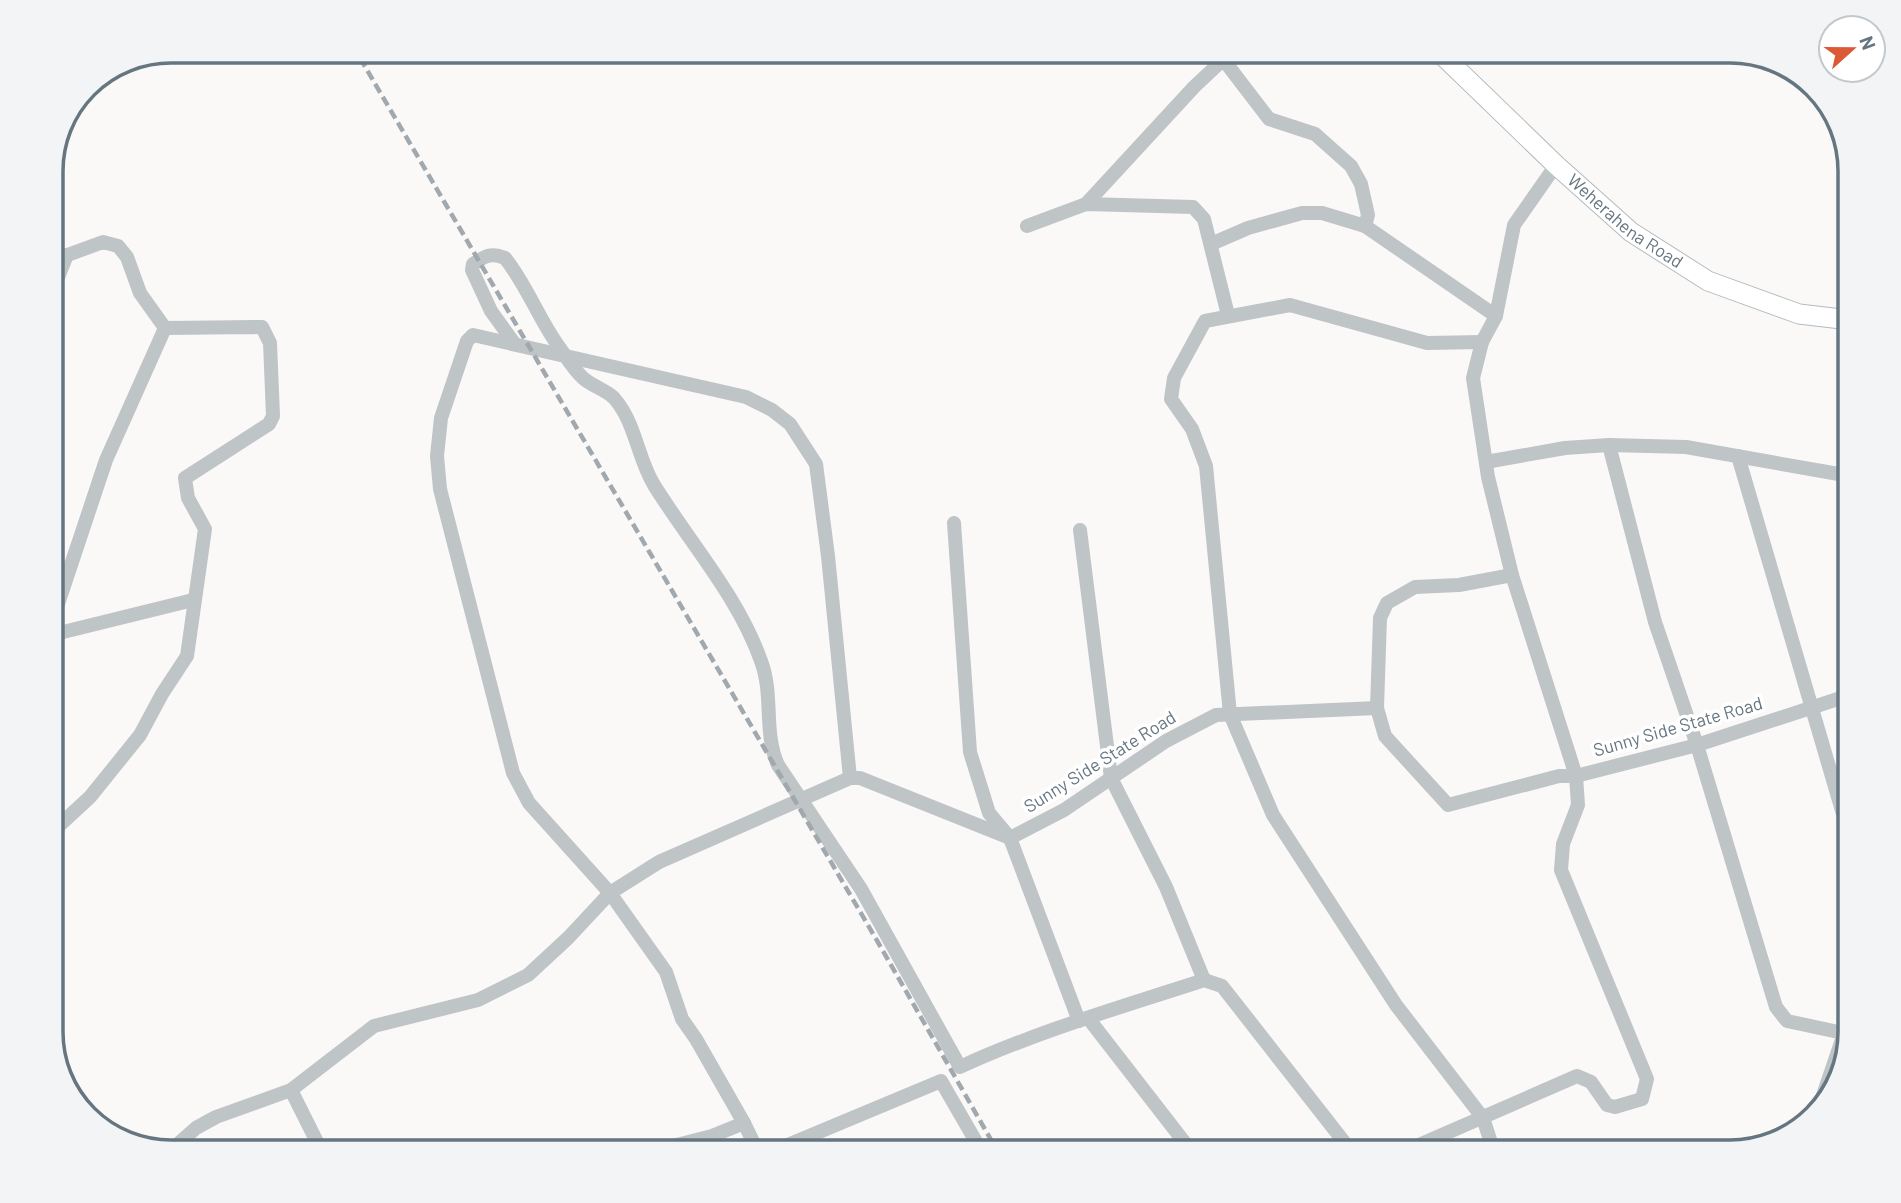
<svg xmlns="http://www.w3.org/2000/svg" width="1901" height="1203" font-family="Barlow,sans-serif">
<style>
.lines{fill:none;stroke-linecap:round;stroke-linejoin:round}
.secondary-casing{stroke:#b4babe;stroke-width:21}
.minor{stroke:#bfc4c7;stroke-width:14}
.secondary{stroke:#fff;stroke-width:19}
.rail{stroke:#a1a8ae;stroke-width:4.5;stroke-dasharray:10 5;stroke-linecap:butt}
.labels{text-anchor:middle;stroke-width:7;stroke-linejoin:round;paint-order:stroke}
.street-label{font-size:18px;fill:#667681;stroke:#fff}
.rim{fill:none;stroke:#667681;stroke-width:3.5}
</style>
<rect width="100%" height="100%" fill="#faf9f8"/>
<g class="lines">
<g class="secondary-casing">
<g id="secondary">
<path id="s1" d="M1439,52L1556,165L1631,232L1708,281L1799,314L1850,320"/>
</g>
</g>
<g class="minor">
<polyline points="1223,59 1269,119 1315,134 1351,166 1361,184 1368,215 1365,226"/>
<polyline points="1086,204 1194,87 1229,54"/>
<polyline points="1027,226 1086,204 1193,207 1204,219 1228,315"/>
<polyline points="1211,244 1248,228 1302,213 1322,213 1365,226 1496,316"/>
<polyline points="51,261 103,242 118,246 127,257 140,293 165,328 262,327 270,343 273,416 269,424 185,478 188,498 205,529 187,656 162,694 140,735 90,797 51,833"/>
<polyline points="51,295 67,255"/>
<polyline points="1482,342 1427,343 1290,305 1205,321 1174,378 1171,399 1192,429 1206,466 1230,714 1273,815 1396,1005 1483,1118 1494,1152"/>
<path d="M514,343L491,311L472,270L473,264C485,256 491,252 505,258C526,284 538,317 557,344C565,355 573,369 583,378C592,386 606,390 614,398C636,423 637,457 654,485C690,543 738,596 761,661C774,695 763,732 778,765L861,889L960,1067C1038,1031 1122,1007 1204,980L1222,986L1352,1152"/>
<polyline points="1609,445 1655,622 1697,745 1776,1007 1787,1021 1843,1033"/>
<polyline points="1738,456 1850,838"/>
<polyline points="1486,462 1565,448 1609,445 1686,447 1850,476"/>
<polyline points="954,523 970,752 989,813 1010,838 1079,1021"/>
<polyline points="1080,530 1111,778 1166,887 1204,980"/>
<polyline points="51,625 106,460 165,328"/>
<polyline points="51,635 193,600"/>
<polyline points="1377,708 1380,618 1387,603 1415,587 1459,585 1512,575"/>
<polyline points="1088,1018 1192,1152"/>
<polyline points="291,1090 322,1152"/>
<polyline points="1818,1110 1850,1016"/>
<polyline points="169,1152 196,1128 216,1117 291,1090 374,1026 478,1000 528,975 568,938 610,893 659,862 850,778 860,778 1010,838 1064,810 1166,741 1216,715 1377,708 1385,736 1448,805 1559,776 1576,776 1697,745 1850,695"/>
<polyline points="649,1152 712,1136 744,1123"/>
<polyline points="758,1152 744,1123 696,1039 682,1019 666,972 610,893 529,803 513,773 440,489 437,456 441,418 467,341 473,335 746,397 772,410 790,424 816,464 828,556 850,778"/>
<polyline points="771,1152 941,1081 982,1152"/>
<polyline points="1403,1152 1577,1076 1591,1082 1607,1105 1615,1107 1642,1099 1647,1079 1561,870 1563,844 1578,805 1576,776 1512,575 1488,477 1473,378 1482,342 1496,316 1514,225 1556,165"/>
</g>
<use href="#secondary" class="secondary"/>
<polyline class="rail" points="360,58 879,944 998,1152"/>
</g>
<g class="labels">
<g class="street-label">
<text dy="6" stroke="none"><textPath href="#s1" startOffset="252">Weherahena Road</textPath></text>
<text transform="translate(1678 727) rotate(-16)" y="6">Sunny Side State Road</text>
<text transform="translate(1100 762) rotate(-32)" y="6">Sunny Side State Road</text>
</g>
</g>
<path d="M0 0H1901V1203H0ZM171 63H1730A108 108 0 0 1 1838 171V1032A108 108 0 0 1 1730 1140H171A108 108 0 0 1 63 1032V171A108 108 0 0 1 171 63Z" fill="#f3f4f5" fill-rule="evenodd"/>
<path class="rim" d="M171 63H1730A108 108 0 0 1 1838 171V1032A108 108 0 0 1 1730 1140H171A108 108 0 0 1 63 1032V171A108 108 0 0 1 171 63Z"/>
<g transform="translate(1852 49) rotate(69)"><circle r="33" fill="#ffffff" stroke="#c2c8cd" stroke-width="2"/>
<path d="M0-5L12 26L0 18L-12 26Z" fill="#dc5935"/>
<text y="-10" font-size="19" font-weight="bold" text-anchor="middle" fill="#667681">N</text>
</g>
</svg>
